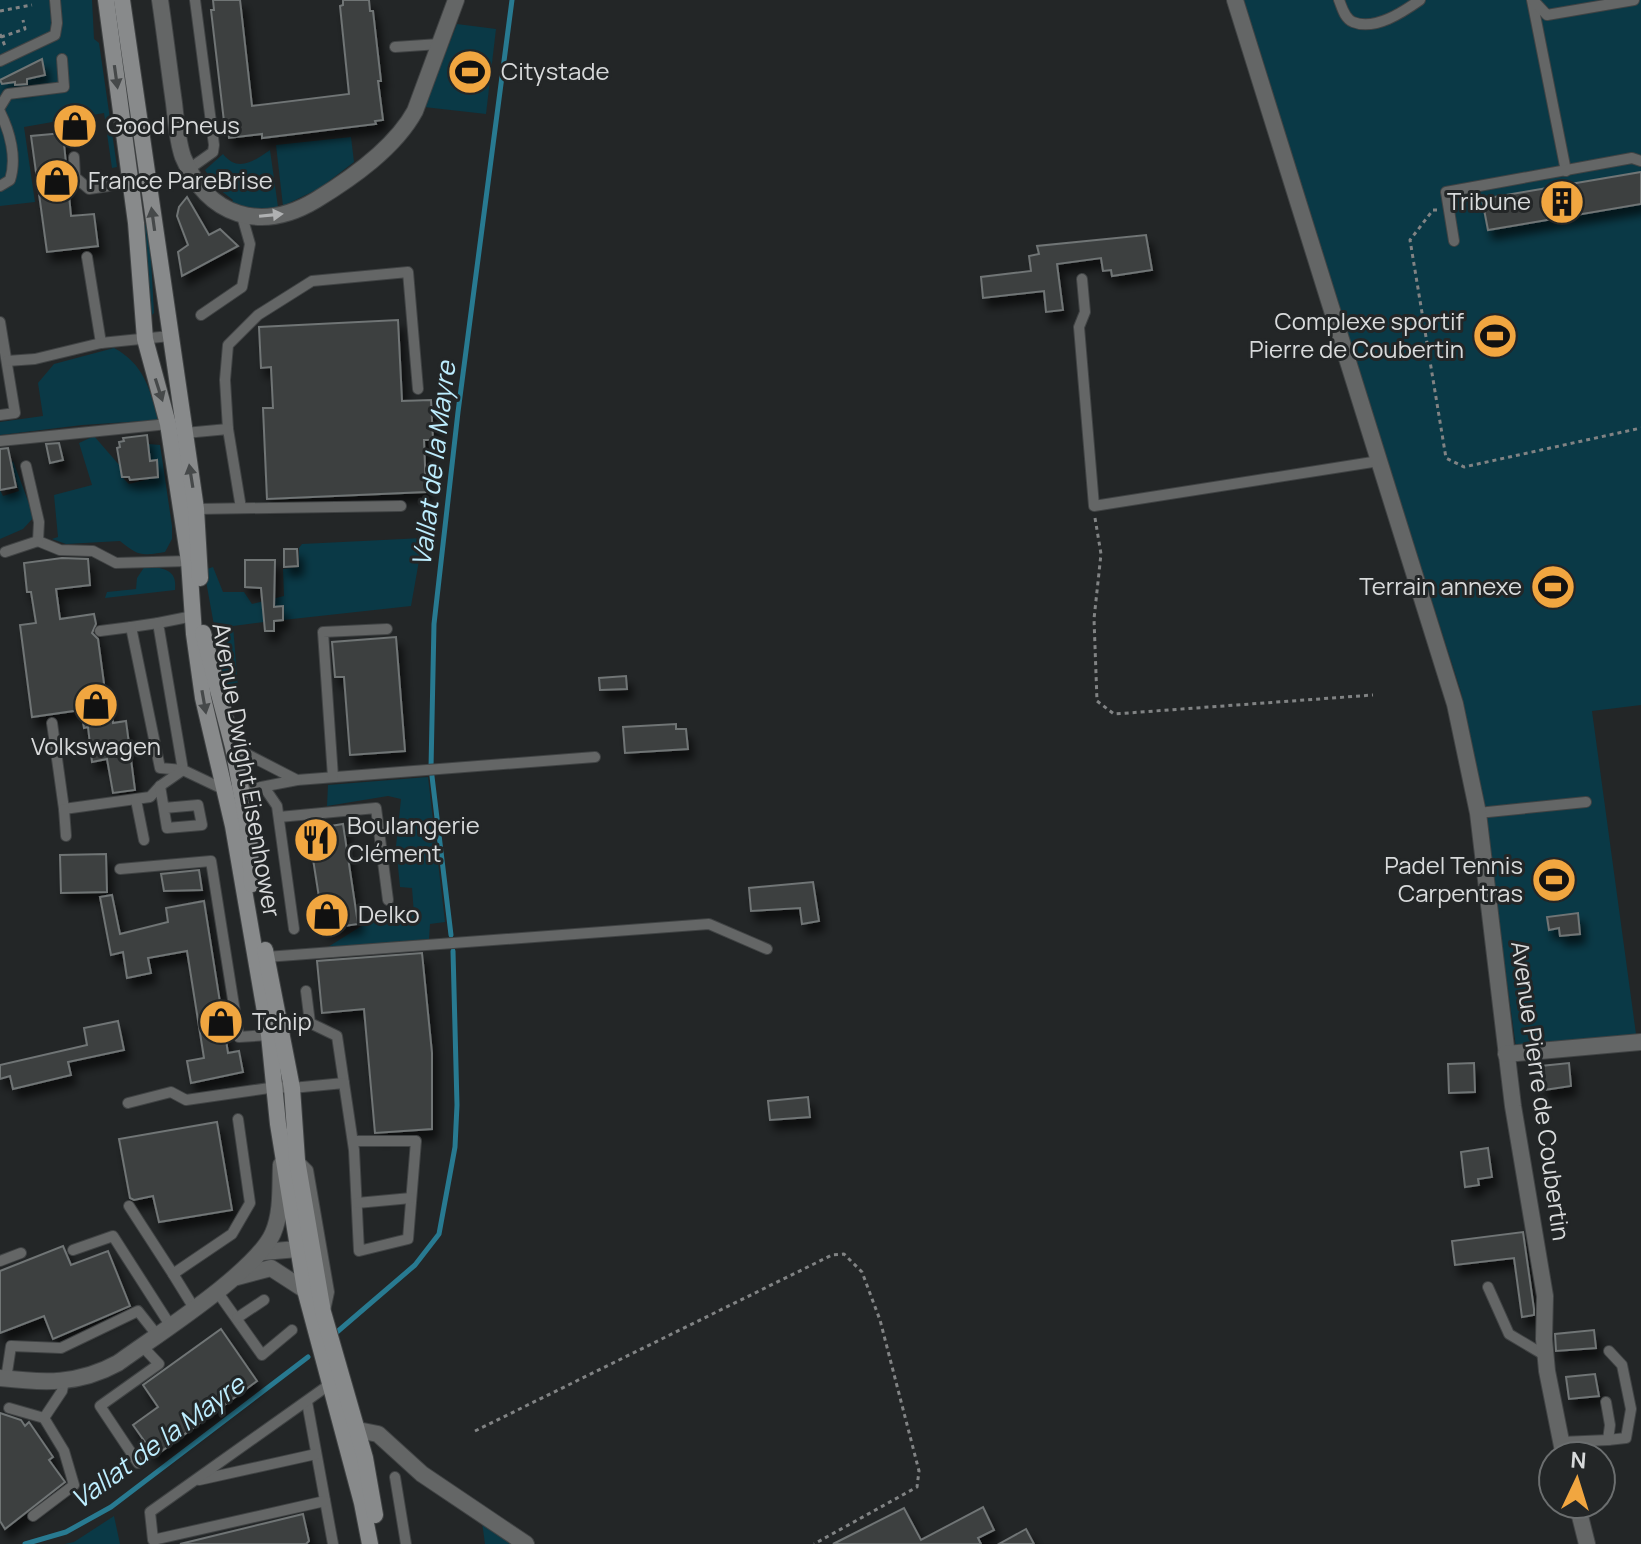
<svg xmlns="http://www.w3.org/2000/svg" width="1641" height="1544" font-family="Manrope,sans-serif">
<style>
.green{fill:#0a3946}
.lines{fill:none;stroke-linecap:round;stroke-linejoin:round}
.stream{stroke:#287a91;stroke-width:5}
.building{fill:#3c4041;stroke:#707475;stroke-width:2;filter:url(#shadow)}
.service-casing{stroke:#404344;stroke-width:12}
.minor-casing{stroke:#404344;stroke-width:18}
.secondary-casing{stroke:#404344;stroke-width:18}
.path{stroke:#818384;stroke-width:3;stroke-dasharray:4 4;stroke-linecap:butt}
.service{stroke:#646666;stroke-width:10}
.minor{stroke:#646666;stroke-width:16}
.secondary{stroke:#888a8b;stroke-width:16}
.oneway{fill:#46494a}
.oneway2{fill:#afb1b2}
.labels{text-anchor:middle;stroke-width:6;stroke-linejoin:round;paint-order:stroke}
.poi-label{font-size:24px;fill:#d8dadb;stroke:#232627;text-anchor:start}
.street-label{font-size:24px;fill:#d8dadb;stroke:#232627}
.water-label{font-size:26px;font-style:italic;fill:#bdedfe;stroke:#232627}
</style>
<defs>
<filter id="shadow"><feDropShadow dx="5" dy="9" stdDeviation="4" flood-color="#0009"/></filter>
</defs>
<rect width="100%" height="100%" fill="#232627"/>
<g class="green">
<polygon points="0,0 92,0 94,39 99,43 117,167 112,168 104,113 24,127 35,202 0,206"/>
<polygon points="1240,0 1641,0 1641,705 1592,711 1636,1034 1516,1047 1478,773 1461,692"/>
<polygon points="457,24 496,29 486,114 424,107"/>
<polygon points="351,137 354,162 320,188 283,206 276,145"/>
<path d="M270,150L278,207L254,211L231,204L233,200L215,186L205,170L223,154C238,173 254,161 270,150Z"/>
<polygon points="149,224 154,313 151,316 141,225"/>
<path d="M114,348C144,364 150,389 158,420L82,425L0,435V422L43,416L38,383L54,364Z"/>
<path d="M94,436L120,466L122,477L129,484L158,477L157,460L150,461L148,444L160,445L172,526V539L165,552C140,556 139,556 120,541L66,544L52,539L58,537L54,495L92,485L79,443Z"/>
<polygon points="13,461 34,517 23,529 0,539 0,490 3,496 19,491 11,463"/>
<polygon points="423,538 411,606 283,620 282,606 263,608 264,622 233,626 238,688 225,686 204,570 213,567 223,592 244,592 252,604 284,596 283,569 299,567 299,548 302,544"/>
<path d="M145,566C161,568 178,568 175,590L105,598L107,592L136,589L137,578Z"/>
<polygon points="428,777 445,922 430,924 429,939 328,947 382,913 403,923 414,914 412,888 400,887 396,846 401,799 388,796 327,806 328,785"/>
<polygon points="114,1516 120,1544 65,1544 74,1542"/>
<polygon points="482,1522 514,1544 485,1544"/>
</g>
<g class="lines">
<g class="stream">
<polyline points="451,935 431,768 434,624 458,412 512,0"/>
<polyline points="337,1332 415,1265 439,1234 455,1147 457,1105 453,951"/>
<polyline points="25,1544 66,1532 111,1507 308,1357"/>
</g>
</g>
<g class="building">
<polygon points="213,0 240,0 252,106 349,94 340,6 343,5 343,0 369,0 370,11 373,11 381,81 378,81 383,120 375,121 376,124 262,138 262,134 229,138 228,130 225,130 211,10 214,10"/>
<polygon points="42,59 45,75 27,79 27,84 15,85 15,82 2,84 0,80"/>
<polygon points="82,118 83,131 69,133 67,120"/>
<polygon points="63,133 71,216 94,214 98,246 47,252 31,136"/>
<polygon points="1641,172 1641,204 1488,230 1482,199"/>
<polygon points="187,197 209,235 220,229 238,246 182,276 178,252 188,245 177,216 179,207"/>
<polygon points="1146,235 1152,270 1112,276 1111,270 1103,271 1101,258 1057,264 1063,310 1046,312 1044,291 983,298 981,277 1031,271 1029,256 1039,254 1037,246"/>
<polygon points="398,320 402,401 431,400 433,440 424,440 426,492 267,499 263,408 273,408 271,367 261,368 259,327"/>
<polygon points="147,435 150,461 157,460 158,477 130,480 129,477 122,477 117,448 120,447 119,442 124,441 123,438"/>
<polygon points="59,443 63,460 50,463 46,444"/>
<polygon points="8,448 16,487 0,490 0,449"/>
<polygon points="284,549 297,549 298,566 284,567"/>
<polygon points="62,558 88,559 90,585 56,589 60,619 94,614 96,624 92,633 98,639 105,691 109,691 113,723 126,721 135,790 113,793 107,759 92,762 88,727 84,728 81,710 32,717 20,625 36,623 31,592 27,592 24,563"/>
<polygon points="245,560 275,560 274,607 283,606 283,620 274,621 274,631 265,631 261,588 245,587"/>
<polygon points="396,637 405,751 350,755 344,677 335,677 332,642"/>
<polygon points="626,676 627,689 600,690 599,678"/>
<polygon points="676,724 676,729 686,729 688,749 625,753 623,727"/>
<polygon points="343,824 358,924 324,929 310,840 319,828"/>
<polygon points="106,854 107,892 61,893 60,855"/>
<polygon points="199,870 202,890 164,891 161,874"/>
<polygon points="813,882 819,921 802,924 800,908 751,911 749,888"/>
<polygon points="112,895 120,934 168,922 166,908 204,901 228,1053 239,1051 243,1072 191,1083 187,1061 204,1058 187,951 148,958 151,973 127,978 123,952 111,955 100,897"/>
<polygon points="1578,913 1580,934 1560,936 1559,928 1549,930 1547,917"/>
<polygon points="422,953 432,1053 432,1129 375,1133 364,1009 322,1013 317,961"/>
<polygon points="118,1021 124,1050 68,1062 71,1075 13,1089 10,1076 0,1079 0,1065 87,1045 84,1028"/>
<polygon points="1474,1063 1475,1092 1449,1093 1448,1064"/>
<polygon points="1569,1063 1571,1086 1544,1090 1541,1066"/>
<polygon points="808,1097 810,1117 770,1120 768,1101"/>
<polygon points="217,1122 232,1210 159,1222 153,1196 134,1200 130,1198 119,1139"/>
<polygon points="1488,1148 1492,1177 1478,1179 1479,1185 1465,1187 1461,1152"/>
<polygon points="1523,1232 1534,1309 1534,1315 1522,1317 1514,1258 1455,1265 1452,1241"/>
<polygon points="63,1246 71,1265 108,1251 130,1306 53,1339 44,1316 0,1333 0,1271"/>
<polygon points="221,1329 257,1381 155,1456 133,1425 158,1407 143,1385"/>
<polygon points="1594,1330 1596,1348 1556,1351 1555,1334"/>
<polygon points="1595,1374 1599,1396 1569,1399 1566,1377"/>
<polygon points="0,1413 21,1420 25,1426 29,1422 53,1457 49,1460 65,1482 5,1529 0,1521"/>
<polygon points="983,1507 994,1530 978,1538 981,1544 833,1544 904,1508 921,1540"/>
<polygon points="303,1514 309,1541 306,1544 180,1544"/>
<polygon points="1026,1529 1034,1544 999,1544"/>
</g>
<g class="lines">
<g class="service-casing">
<g id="service">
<path d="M1339,0C1342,7 1344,18 1353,22C1375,31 1403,12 1420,0"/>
<polyline points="1532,0 1566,171"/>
<polyline points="1533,0 1547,15 1634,0"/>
<polyline points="395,47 439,44"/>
<polyline points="0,61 55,35 57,23 55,0"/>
<polyline points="0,107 8,94 64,87 62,59"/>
<path d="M0,112C10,132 17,158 10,180L0,186"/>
<polyline points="74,157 75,177 89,189 148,180"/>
<polyline points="189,169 213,152 214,145 195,0"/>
<polyline points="1454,241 1446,192 1632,158 1641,161"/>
<polyline points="87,257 101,343"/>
<polyline points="1082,279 1085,312 1079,327 1094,506 1379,461"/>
<polyline points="201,315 242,287 250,244 242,216"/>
<polyline points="0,322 15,413 0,415"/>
<polyline points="7,361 35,359 101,343 170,336"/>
<polyline points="228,429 225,380 228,345 258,315 312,281 408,272 418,389"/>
<polyline points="185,433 228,429 241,508"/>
<polyline points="0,441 168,424"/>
<polyline points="26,466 39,522 38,541 60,550 93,551 116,563 189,561"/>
<polyline points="196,509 401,506"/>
<polyline points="5,552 38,541"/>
<polyline points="193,616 158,623 183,770 225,790 241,791 297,780 595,757"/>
<polyline points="158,623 131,627 160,768 183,770"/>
<polyline points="100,631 131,627"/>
<polyline points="52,723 64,809 150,797 160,786 183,770"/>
<polyline points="233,747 297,780"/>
<polyline points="333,777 323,632 387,629"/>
<polyline points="160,786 167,828 202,825 198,805 164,808"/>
<polyline points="264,787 277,806 294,929"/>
<polyline points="136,800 144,840"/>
<polyline points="64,809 66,836"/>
<polyline points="1478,813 1586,802"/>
<polyline points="279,817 376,808 388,900"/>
<polyline points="120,869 211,861 239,1037 269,1035"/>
<polyline points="266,957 709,924 767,949"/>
<polyline points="306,991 310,1023 337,1036 344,1083"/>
<polyline points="128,1103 171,1092 186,1100 276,1087 292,1088 344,1083 354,1150 359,1251 408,1239 416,1141 354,1141"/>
<polyline points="299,1161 308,1170 329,1292 326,1306"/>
<polyline points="357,1203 411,1198"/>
<polyline points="129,1206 173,1274"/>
<polyline points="73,1250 113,1236 170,1325"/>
<polyline points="0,1261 21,1253"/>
<polyline points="1488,1287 1509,1334 1546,1356"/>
<polyline points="216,1290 262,1355 292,1330"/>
<polyline points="194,1308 173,1274 232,1234 250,1203 238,1119"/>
<polyline points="237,1318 264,1300"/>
<polyline points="6,1379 11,1346 61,1348 138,1311 157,1335"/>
<polyline points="307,1402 333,1544"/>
<polyline points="9,1408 44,1418"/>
<polyline points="1608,1440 1626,1438 1631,1409 1622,1365 1609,1351"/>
<polyline points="1561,1442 1608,1440 1610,1425 1606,1402"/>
<polyline points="138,1463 100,1406 159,1364 142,1346"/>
<polyline points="395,1477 406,1544"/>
<polyline points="199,1480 316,1454"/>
<polyline points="325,1501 153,1540 150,1512 333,1382"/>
<polyline points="33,1516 74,1485 64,1451 44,1418 62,1391 64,1381"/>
</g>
</g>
<g class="minor-casing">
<g id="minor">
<path d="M160,0C165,34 169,68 174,103C176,120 177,140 183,157C208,217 261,233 316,200C352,178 395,148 415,111L456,0"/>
<polyline points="1235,0 1455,704 1478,813 1513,1106 1545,1296 1544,1339 1547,1371 1564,1456"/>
<polyline points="1506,1054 1641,1042"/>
<polyline points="263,1252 309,1248"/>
<polyline points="237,1277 271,1268 305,1290"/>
<path d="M0,1378C44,1383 78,1385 118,1363C155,1336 256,1272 273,1233C282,1212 280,1187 281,1165"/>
<polyline points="346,1437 363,1431 378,1434 422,1474 526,1544"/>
<polyline points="1577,1504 1587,1544"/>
</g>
</g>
<g class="secondary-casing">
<g id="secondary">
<polyline points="106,0 136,223 145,339 168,424 189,561 194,634 203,698 233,826 269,1035 278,1124 305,1290 362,1503 370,1544"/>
<polyline points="122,0 196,509 200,578"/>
<polyline points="203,633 233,747 249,834 252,884"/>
<polyline points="265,950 292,1088 297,1160 323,1312 365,1458 375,1515"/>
</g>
</g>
<g class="path">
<polyline points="0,11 32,5"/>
<polyline points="0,34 5,46"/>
<polyline points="1,37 25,29 23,20"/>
<polyline points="1437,210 1433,210 1410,240 1446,458 1464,467 1641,428"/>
<polyline points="1095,518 1101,554 1094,619 1097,701 1114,714 1373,695"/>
<polyline points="475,1431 832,1255 844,1254 862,1272 880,1320 919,1471 917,1487 814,1544"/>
</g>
<use href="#service" class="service"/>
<use href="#minor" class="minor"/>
<use href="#secondary" class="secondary"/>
</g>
<defs><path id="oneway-solid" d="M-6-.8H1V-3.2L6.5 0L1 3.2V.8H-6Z" transform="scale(2)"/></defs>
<g class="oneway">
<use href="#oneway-solid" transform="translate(116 77) rotate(82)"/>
<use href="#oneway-solid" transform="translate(153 219) rotate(-98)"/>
<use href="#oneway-solid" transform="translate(159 390) rotate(72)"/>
<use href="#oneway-solid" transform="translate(191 476) rotate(-99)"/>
<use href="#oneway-solid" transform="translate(204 702) rotate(80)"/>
</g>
<use class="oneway2" href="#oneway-solid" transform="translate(271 215) rotate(-6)"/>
<defs>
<g id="stadium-disc" transform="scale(2.3)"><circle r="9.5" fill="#f1a640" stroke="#232627"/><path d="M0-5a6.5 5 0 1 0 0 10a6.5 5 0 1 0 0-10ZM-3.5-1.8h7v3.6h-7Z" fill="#111"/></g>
<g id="shop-disc" transform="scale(2.3)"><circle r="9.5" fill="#f1a640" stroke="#232627"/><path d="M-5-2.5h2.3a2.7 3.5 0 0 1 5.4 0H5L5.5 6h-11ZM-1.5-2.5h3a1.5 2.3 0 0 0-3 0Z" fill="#111"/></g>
<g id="building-disc" transform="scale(2.3)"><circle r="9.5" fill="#f1a640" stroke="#232627"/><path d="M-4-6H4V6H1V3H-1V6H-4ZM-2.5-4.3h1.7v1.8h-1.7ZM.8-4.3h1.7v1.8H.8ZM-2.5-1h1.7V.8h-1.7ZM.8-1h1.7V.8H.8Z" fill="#111"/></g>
<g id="restaurant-disc" transform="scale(2.3)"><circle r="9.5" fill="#f1a640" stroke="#232627"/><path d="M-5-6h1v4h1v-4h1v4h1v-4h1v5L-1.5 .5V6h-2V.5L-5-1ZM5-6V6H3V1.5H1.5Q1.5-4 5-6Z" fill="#111"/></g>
</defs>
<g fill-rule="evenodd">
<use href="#stadium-disc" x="470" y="72"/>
<use href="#shop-disc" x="75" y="126"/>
<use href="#shop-disc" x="57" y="181"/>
<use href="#building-disc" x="1562" y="202"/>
<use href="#stadium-disc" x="1495" y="336"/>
<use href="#stadium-disc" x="1553" y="587"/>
<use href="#shop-disc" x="96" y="705"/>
<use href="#restaurant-disc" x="316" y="840"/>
<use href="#stadium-disc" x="1554" y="880"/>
<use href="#shop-disc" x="327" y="915"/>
<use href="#shop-disc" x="221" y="1022"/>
</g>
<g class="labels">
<g class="poi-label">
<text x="501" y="80">Citystade</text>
<text x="106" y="134">Good Pneus</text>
<text x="88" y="189">France PareBrise</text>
<text x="1531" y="210" text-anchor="end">Tribune</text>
<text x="1464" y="330" text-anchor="end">Complexe sportif<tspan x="1464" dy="28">Pierre de Coubertin</tspan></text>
<text x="1522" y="595" text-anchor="end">Terrain annexe</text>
<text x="96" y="755" text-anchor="middle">Volkswagen</text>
<text x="347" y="834">Boulangerie<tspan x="347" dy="28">Clément</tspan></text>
<text x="1523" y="874" text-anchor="end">Padel Tennis<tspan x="1523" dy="28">Carpentras</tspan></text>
<text x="358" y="923">Delko</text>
<text x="252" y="1030">Tchip</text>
</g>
<g class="street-label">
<text transform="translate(246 770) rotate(80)" y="8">Avenue Dwight Eisenhower</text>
<text transform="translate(1540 1091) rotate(82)" y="8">Avenue Pierre de Coubertin</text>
</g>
<g class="water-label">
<text transform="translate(434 464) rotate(-83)" y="9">Vallat de la Mayre</text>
<text transform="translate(158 1442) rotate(-36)" y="9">Vallat de la Mayre</text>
</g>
</g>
<g transform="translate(1577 1480) rotate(4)"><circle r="38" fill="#232627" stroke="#6b6e6f" stroke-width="2"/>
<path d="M0-6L14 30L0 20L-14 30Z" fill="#f1a640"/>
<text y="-12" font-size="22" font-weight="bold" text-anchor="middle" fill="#d8dadb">N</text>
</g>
</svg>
